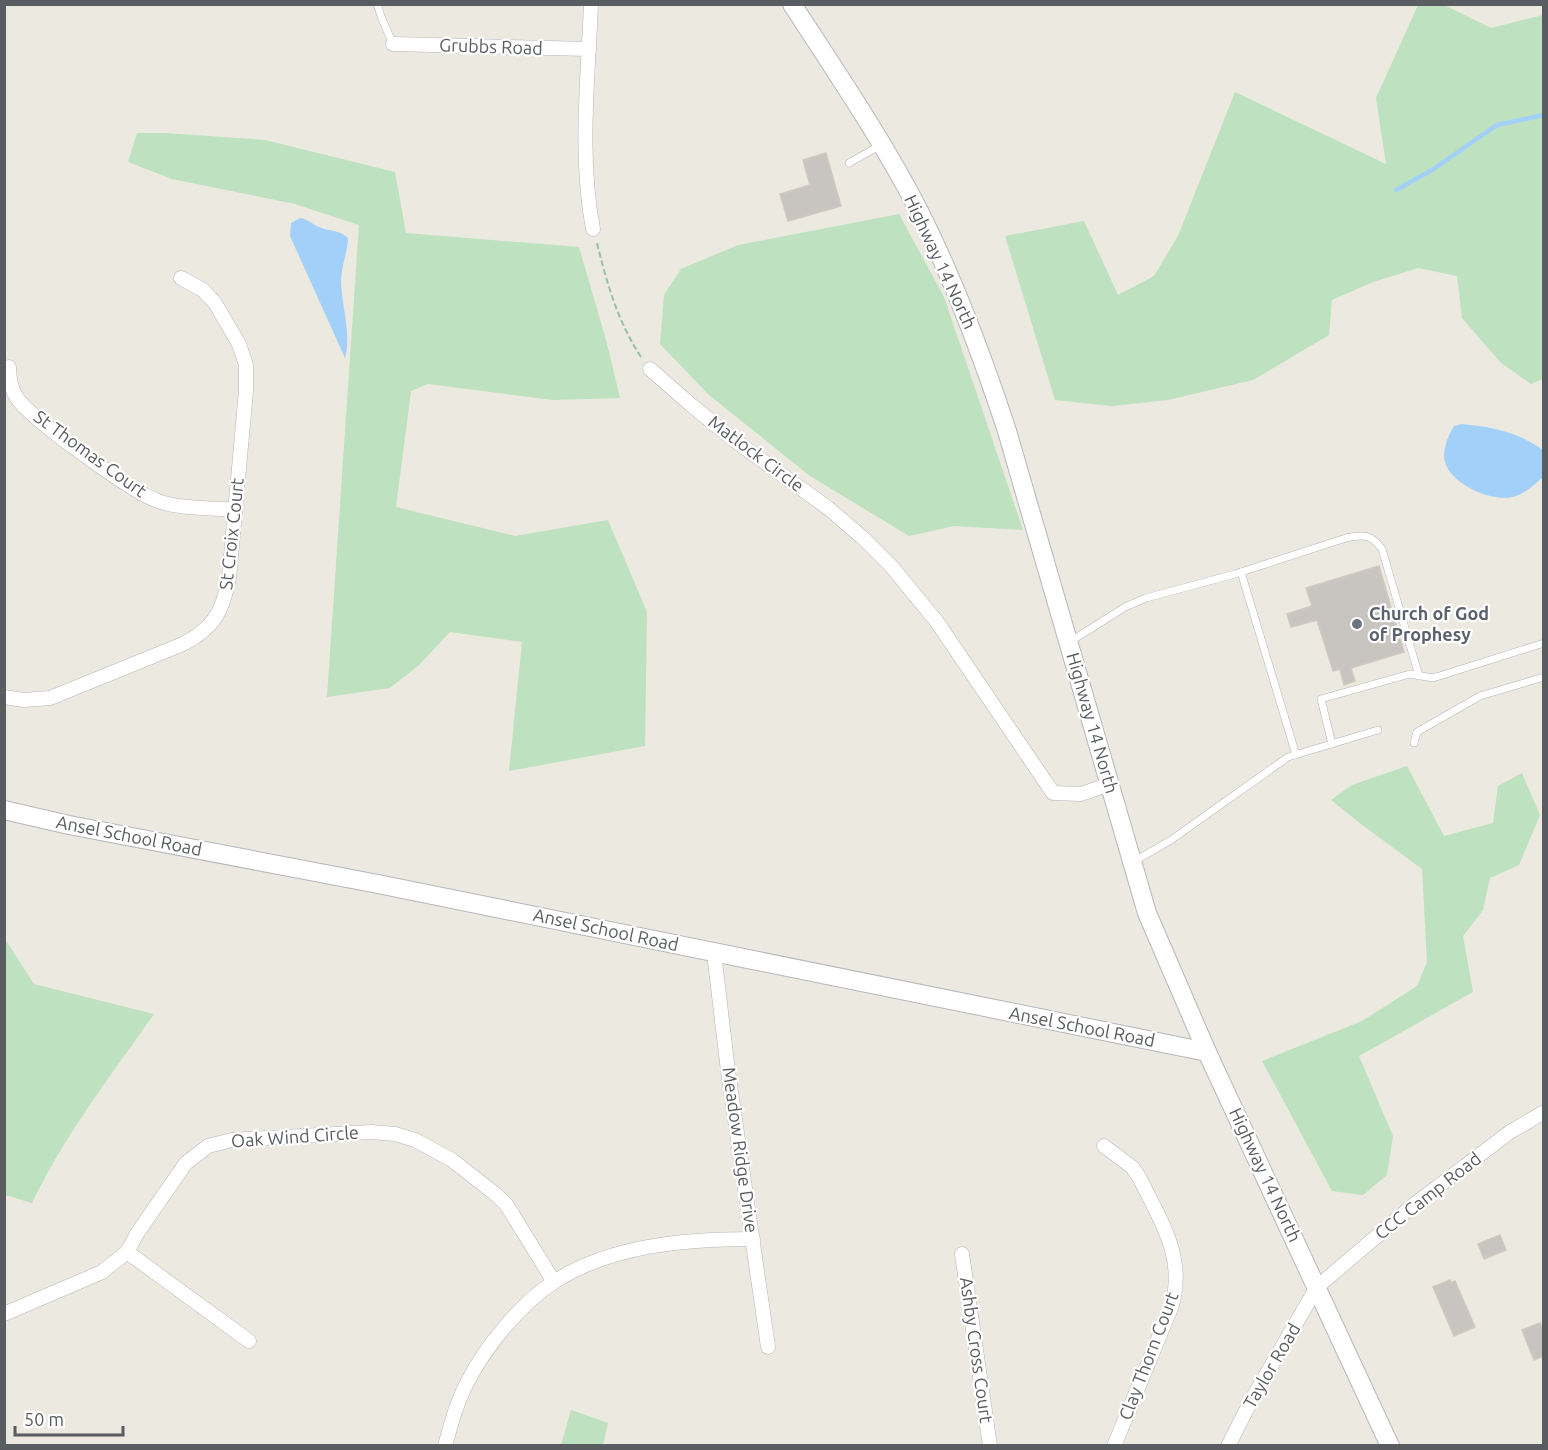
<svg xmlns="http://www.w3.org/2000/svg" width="1548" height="1450" font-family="Ubuntu,sans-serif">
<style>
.green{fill:#bee1bf}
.water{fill:#a3d0f8}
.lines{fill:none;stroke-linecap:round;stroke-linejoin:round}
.stream{stroke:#a3d0f8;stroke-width:4.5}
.building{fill:#c8c5c0;stroke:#cfcabf;stroke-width:1.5}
.lane-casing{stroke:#b3b6ba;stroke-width:8}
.street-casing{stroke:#b3b6ba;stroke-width:15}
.secondary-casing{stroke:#b4b7bc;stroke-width:20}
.path{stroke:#98c1a5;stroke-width:2;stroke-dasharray:6 3;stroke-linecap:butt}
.lane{stroke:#fff;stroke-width:7}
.street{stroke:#fff;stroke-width:14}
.secondary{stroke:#fff;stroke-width:18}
.worship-dot{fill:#6b7280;stroke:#fff;stroke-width:2}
.labels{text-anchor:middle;stroke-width:4.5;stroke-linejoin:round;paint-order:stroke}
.street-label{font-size:18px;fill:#595c60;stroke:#fff}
.worship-label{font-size:18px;font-weight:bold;fill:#5b616d;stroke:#fff;text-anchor:start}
</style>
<rect width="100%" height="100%" fill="#ebe9e0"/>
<g class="green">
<polygon points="1418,5 1444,5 1491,28 1543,15 1543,379 1531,384 1501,363 1462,318 1457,276 1418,268 1373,282 1332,300 1329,335 1253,380 1168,400 1112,406 1055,400 1005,236 1084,221 1118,295 1154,276 1178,236 1235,92 1386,164 1376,98"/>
<polygon points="137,133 165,133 265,140 395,172 406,233 579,247 606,340 620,398 553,400 428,384 411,391 396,507 515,536 608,520 647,612 645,746 509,771 522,642 450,632 418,666 390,688 327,697 359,225 295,204 172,179 128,162"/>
<polygon points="899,214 944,297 1023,530 954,526 909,536 810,476 709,395 660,344 664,295 681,269 738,245"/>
<polygon points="1407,766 1444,836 1493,823 1498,786 1522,773 1540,815 1519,865 1490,878 1483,910 1463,936 1473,992 1359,1056 1393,1136 1387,1175 1363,1195 1332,1191 1262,1061 1362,1021 1417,986 1427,962 1422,869 1361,824 1331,800 1352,785"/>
<path d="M5,939L34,984L154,1014C111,1075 64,1136 32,1203L5,1195Z"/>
<polygon points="571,1410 608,1423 603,1445 561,1445"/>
</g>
<g class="water">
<path d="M300,218C307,219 312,224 319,227C329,232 339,229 348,238C348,249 342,265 341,279C341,305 352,333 345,358L290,236L291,223Z"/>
<path d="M1462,424C1491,427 1519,432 1543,450V477C1535,484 1524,495 1512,497C1491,502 1451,484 1445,462C1442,450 1448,436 1454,426Z"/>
</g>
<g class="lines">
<polyline class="stream" points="1396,190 1432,170 1497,125 1544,115"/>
</g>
<g class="building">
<polygon points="826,153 841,206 788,221 780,194 810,185 803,160"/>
<polygon points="1379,566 1404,652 1351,668 1355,681 1344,685 1340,669 1333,671 1317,620 1291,627 1287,614 1312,606 1306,588"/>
<polygon points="1500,1235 1506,1250 1484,1259 1478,1244"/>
<polygon points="1450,1280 1451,1283 1455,1281 1475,1327 1454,1336 1433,1287"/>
<polygon points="1540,1323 1541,1326 1544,1325 1544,1356 1534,1360 1522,1330"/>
</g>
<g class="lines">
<g class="lane-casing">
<g id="lane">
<polyline points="377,4 382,19 393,44"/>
<polyline points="849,163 881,145"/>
<polyline points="1241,572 1296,755"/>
<path d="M1071,641L1125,607L1146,598L1235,574L1346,538C1364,535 1370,533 1382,549L1419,676"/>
<polyline points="1414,743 1417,732 1480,696 1544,677"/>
<polyline points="1332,744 1321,699 1410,674 1433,678 1544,643"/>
<polyline points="1133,862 1171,840 1288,757 1378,730"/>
</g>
</g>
<g class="street-casing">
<g id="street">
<path d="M591,4C588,78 579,156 593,229"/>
<polyline points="393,44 589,49"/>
<path d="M9,367C9,377 11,389 17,398C31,419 133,493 158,501C181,509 211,508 235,510"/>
<polyline points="650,369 690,404 734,440 828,508 863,538 892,567 937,622 1053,793 1081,794 1110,784"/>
<path d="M4,697L24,700L50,698L183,644C214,628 223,611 229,578L246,391V365L239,344L215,303L203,290L181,278"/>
<polyline points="714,953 728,1071 768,1347"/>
<path d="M1104,1146L1132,1167L1139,1177C1160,1220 1187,1258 1171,1308L1114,1446"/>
<polyline points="127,1252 249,1341"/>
<polyline points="962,1254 990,1446"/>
<polyline points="4,1314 102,1272 127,1252 138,1232 186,1163 208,1146 232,1140 371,1132 395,1134 415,1140 452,1160 494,1193 506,1204 554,1282"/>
<path d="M445,1446C451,1424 457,1401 468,1381C486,1346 521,1303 554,1282C610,1245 687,1239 753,1239"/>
<polyline points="1228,1446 1252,1399 1317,1287 1416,1203 1510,1132 1544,1112"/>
</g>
</g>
<g class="secondary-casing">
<g id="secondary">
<path d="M792,4C836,72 882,139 919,211C955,282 982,355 1007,431L1147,913L1207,1052L1390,1446"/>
<polyline points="4,810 69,825 378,884 1207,1052"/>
</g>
</g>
<path class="path" d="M597,243C607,284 618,322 641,357"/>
<use href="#lane" class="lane"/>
<use href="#street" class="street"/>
<use href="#secondary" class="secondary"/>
</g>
<circle class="worship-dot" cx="1357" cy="624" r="6"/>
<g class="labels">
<g class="street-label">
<text transform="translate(491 47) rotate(2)" y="6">Grubbs Road</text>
<text transform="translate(940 262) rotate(65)" y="6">Highway 14 North</text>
<text transform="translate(90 454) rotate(36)" y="6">St Thomas Court</text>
<text transform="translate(756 454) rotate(37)" y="6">Matlock Circle</text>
<text transform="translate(232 534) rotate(-84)" y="6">St Croix Court</text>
<text transform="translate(1092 723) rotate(74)" y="6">Highway 14 North</text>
<text transform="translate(129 836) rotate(11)" y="6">Ansel School Road</text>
<text transform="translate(606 930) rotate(12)" y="6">Ansel School Road</text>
<text transform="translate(1082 1027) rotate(11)" y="6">Ansel School Road</text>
<text transform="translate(295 1137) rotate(-4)" y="6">Oak Wind Circle</text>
<text transform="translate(740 1150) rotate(82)" y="6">Meadow Ridge Drive</text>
<text transform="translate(1265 1175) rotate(65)" y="6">Highway 14 North</text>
<text transform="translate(1428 1196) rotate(-38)" y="6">CCC Camp Road</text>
<text transform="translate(976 1350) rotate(82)" y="6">Ashby Cross Court</text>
<text transform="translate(1149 1356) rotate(-69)" y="6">Clay Thorn Court</text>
<text transform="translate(1272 1366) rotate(-60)" y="6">Taylor Road</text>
</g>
<g class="worship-label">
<text x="1369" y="620">Church of God<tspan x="1369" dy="21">of Prophesy</tspan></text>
</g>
</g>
<rect width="1548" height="1450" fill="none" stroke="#595c60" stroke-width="12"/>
<path d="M15 1426v9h108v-9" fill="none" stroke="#595c60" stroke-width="3"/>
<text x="24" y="1426" font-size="18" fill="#595c60" stroke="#ffffff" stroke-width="4.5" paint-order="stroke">50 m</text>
</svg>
